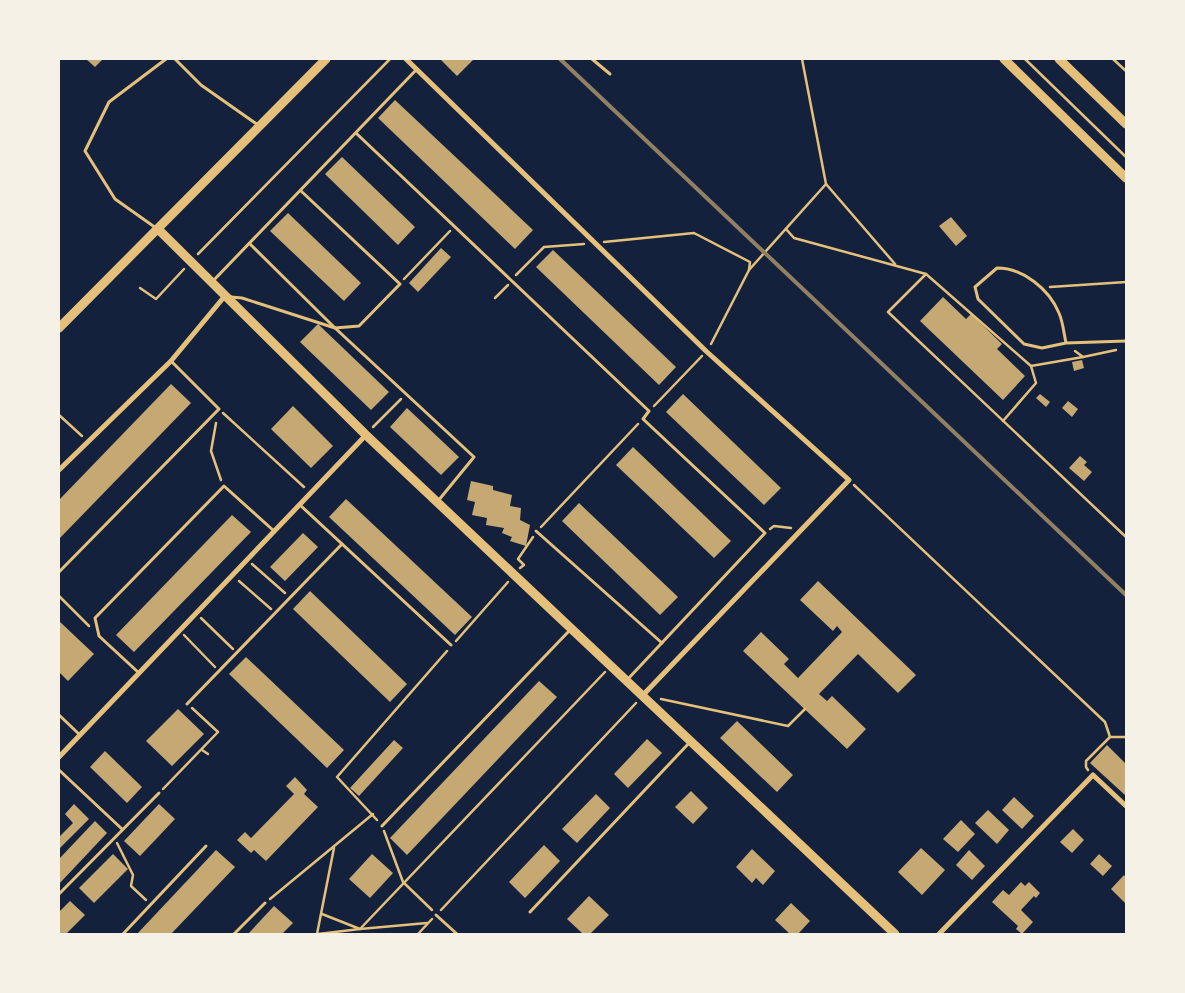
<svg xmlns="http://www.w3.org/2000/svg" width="1185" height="993" font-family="Mulish,sans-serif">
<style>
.building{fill:#c6a872}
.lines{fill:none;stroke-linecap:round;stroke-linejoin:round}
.path{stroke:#e5c07b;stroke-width:2.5}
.service{stroke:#e5c07b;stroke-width:3}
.minor{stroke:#e5c07b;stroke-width:5}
.secondary{stroke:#e5c07b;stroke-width:9}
.primary{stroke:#e5c07b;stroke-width:9}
.rail{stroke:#918062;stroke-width:4}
</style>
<rect width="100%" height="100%" fill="#14213d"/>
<g class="building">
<polygon points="86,59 103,59 95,67"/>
<polygon points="442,59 474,59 457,76 441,60"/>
<polygon points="395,100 533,230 515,249 378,118"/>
<polygon points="342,157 415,227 398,245 325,174"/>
<polygon points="288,213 361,283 344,301 270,231"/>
<polygon points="951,217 967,236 956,246 939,226"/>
<polygon points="441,248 451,257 418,292 409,283"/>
<polygon points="553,250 676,367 659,385 536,267"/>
<polygon points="943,297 966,319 971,314 1002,344 997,349 1025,376 1003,400 920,321"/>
<polygon points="318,324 389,392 371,410 300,342"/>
<polygon points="1082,360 1084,368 1074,371 1072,362"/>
<polygon points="171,384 191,403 59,539 59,500"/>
<polygon points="683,394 781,488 764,505 666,412"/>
<polygon points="1040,394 1050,402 1046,407 1036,398"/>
<polygon points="1068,401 1078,409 1072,417 1062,408"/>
<polygon points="293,406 333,446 311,468 271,429"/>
<polygon points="407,408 459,457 441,475 390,427"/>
<polygon points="633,447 731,541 714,558 616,465"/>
<polygon points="1080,456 1087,462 1084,465 1092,472 1084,481 1069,468"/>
<polygon points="471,481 493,486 493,490 512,495 510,506 521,508 520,520 530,525 526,546 510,541 512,537 502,533 504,528 486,525 487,518 472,515 475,502 467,500"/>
<polygon points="346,499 472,617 455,635 329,517"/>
<polygon points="579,503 678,597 660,615 562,521"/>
<polygon points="232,515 251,532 134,652 116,635"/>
<polygon points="303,533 318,547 285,581 270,567"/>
<polygon points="818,581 916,675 898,693 858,654 819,694 827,701 832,696 866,729 847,749 743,651 761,632 789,659 784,664 798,678 842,632 837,626 833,631 800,600"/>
<polygon points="310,591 407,684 390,702 293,609"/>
<polygon points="59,621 94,654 68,681 59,672"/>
<polygon points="246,657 344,750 327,768 229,674"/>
<polygon points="539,681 557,697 407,855 390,838"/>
<polygon points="178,709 204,734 172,766 146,741"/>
<polygon points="737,721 793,775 777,792 720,738"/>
<polygon points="647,739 662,753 628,788 614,774"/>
<polygon points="394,740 403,748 359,796 350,788"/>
<polygon points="1107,745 1126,764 1126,796 1090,763"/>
<polygon points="105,751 142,787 127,803 90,767"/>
<polygon points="295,777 307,790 304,794 318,807 266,861 254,850 251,853 237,840 245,832 251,838 294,794 286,786"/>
<polygon points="691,791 708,808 693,824 675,807"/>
<polygon points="596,794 610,808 577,843 562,829"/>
<polygon points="1014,797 1034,816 1022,829 1002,810"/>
<polygon points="74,804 89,819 59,849 59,837 73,823 65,814"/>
<polygon points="159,804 175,819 140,856 124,841"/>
<polygon points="988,810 1009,830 997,844 975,823"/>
<polygon points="961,820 975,834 958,852 943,839"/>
<polygon points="95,821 107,833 59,884 59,859"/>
<polygon points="1073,829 1084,840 1072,853 1060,842"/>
<polygon points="544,845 560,861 525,898 509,882"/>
<polygon points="921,848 945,870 922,895 898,872"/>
<polygon points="752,849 775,871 763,885 756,878 752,883 736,867"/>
<polygon points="216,850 235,867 171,934 137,934"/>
<polygon points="969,850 985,866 972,880 956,865"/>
<polygon points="113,854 128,869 94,903 79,888"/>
<polygon points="372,854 393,873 370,898 349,879"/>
<polygon points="1099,854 1112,866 1103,876 1090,864"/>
<polygon points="1124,875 1126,878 1126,904 1111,889"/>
<polygon points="1021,882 1025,886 1029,882 1040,893 1036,898 1034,896 1021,910 1033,922 1022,934 1016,929 1018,926 992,902 1003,890 1009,895"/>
<polygon points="589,896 609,915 590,934 583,934 567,919"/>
<polygon points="70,901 85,915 66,934 59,934 59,912"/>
<polygon points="791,903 810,921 798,934 790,934 775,920"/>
<polygon points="274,906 293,923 282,934 248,934"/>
</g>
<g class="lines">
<g class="path">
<polyline points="802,59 826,184 895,264"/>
<polyline points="1025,59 1126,157"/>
<polyline points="1113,59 1126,71"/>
<polyline points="786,229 794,238 926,274 1031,366 1036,383 1003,421"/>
<polyline points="604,242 694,233 750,262 749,270"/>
<polyline points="198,254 390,59"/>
<polyline points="926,274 888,312 1126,537"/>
<polyline points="516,275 544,247 584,244"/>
<polyline points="404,279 450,231"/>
<polyline points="1050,287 1126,282"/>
<polyline points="140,288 156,299 184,269"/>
<polyline points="495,298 508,285"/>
<polyline points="711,344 749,270 826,184"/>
<polyline points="1075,351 1083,357 1116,350"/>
<polyline points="1031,366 1083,357"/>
<polyline points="654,406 702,356"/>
<polyline points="223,413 304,487"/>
<polyline points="59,415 82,436"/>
<polyline points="216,423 211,451 221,480"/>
<polyline points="373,427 401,399"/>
<polyline points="854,485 1105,722 1110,737 1086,761 1086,767 1088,770"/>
<polyline points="541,527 638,424"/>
<polyline points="770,529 774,526 791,528"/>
<polyline points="252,564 285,593"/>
<polyline points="520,568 524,565 518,559 533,537"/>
<polyline points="239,581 271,609"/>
<polyline points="59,596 89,626"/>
<polyline points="201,618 233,649"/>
<polyline points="184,635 215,667"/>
<polyline points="456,641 508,582"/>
<polyline points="661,699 788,726 805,709"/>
<polyline points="1110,737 1126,737"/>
<polyline points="202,750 208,754"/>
<polyline points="163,789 218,732 192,708"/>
<polyline points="377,820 337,777 447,651"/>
<polyline points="384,831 403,882 432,910"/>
<polyline points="117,843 133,875 131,886 146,900"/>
<polyline points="270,899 373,814"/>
<polyline points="441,910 636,703"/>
<polyline points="322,914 360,929 427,923"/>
<polyline points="317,934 334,848"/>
<polyline points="318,934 360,929 605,672"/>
<polyline points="418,934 432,919"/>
</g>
<g class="service">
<polyline points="175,59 201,85 258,125"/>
<polyline points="592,59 610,74"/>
<polyline points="357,134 649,411 643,419 765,533 627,680"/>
<polyline points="156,228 115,199 85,151 109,102 166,59"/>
<polyline points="250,244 335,328 474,457 438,501"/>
<polyline points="212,282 417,69"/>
<polyline points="231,297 242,298 335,328 359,326 400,284 301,191"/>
<path d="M1066,343C1064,334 1063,322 1059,313C1049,289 1023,268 997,268L975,287L978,299L1024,344L1042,348L1066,343L1126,341"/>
<polyline points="300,505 451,645"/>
<polyline points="536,531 662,643"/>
<polyline points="59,572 219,409 171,361"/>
<polyline points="139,673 99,636 95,618 224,486 274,531"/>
<polyline points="187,704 342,544"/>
<polyline points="59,715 80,735"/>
<polyline points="59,770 122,829"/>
<polyline points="382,826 570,630"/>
<polyline points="59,894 159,793"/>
<polyline points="530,912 690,742"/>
<polyline points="436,915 457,934"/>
<polyline points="123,934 206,846"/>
<polyline points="234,934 265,903"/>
</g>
<g class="minor">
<polyline points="406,59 707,352 849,480 643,695"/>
<polyline points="59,470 171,361 224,297"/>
<polyline points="59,757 366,435"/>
<polyline points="939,934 1093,775 1126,806"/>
</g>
<g class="secondary">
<polyline points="1004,59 1126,178"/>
<polyline points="1059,59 1126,124"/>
<polyline points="159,230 366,435 895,934"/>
</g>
<polyline class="primary" points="59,328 326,59"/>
<polyline class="rail" points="560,59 1126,595"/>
</g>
<rect width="1185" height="993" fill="none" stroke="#f6f1e7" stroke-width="120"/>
</svg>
